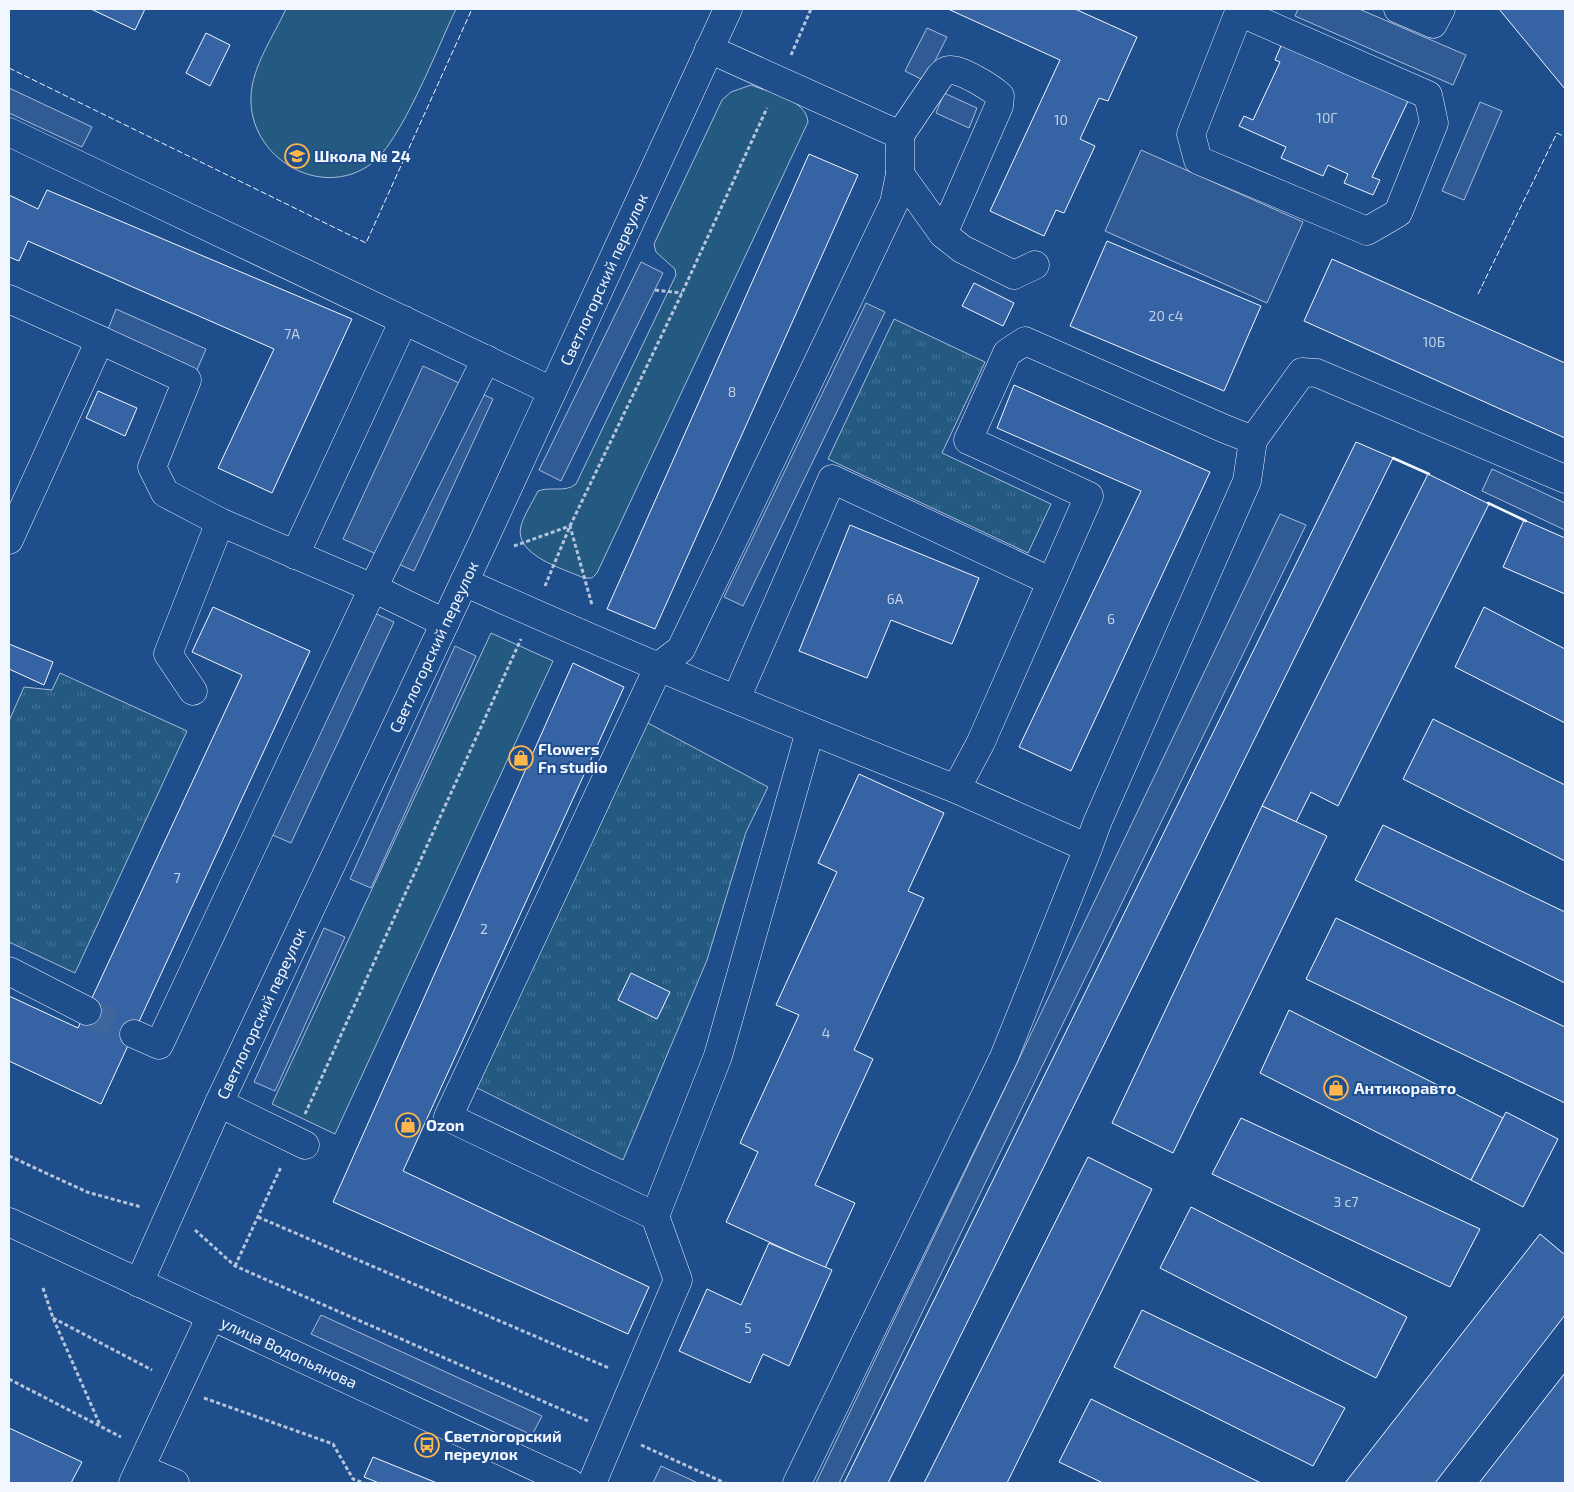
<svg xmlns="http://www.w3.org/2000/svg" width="1574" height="1492" font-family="'Exo 2',sans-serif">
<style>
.grass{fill:#245a82;stroke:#a8bbd7}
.park{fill:url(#park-tufts);stroke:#a8bbd7}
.parking{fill:#305b95;stroke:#a8bbd7}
.building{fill:#3563a3;stroke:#f2f6ff}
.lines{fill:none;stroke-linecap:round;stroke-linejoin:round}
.minor-tunnel{stroke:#3f679d;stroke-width:28;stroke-dasharray:28 14;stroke-linecap:butt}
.minor-casing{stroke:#f2f6ff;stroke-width:29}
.path{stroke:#b3c4dc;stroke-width:3;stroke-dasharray:4 2.5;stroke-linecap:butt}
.minor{stroke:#1f4e8c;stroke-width:28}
.fence{stroke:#f2f6ff;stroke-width:1;stroke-dasharray:6 2.5;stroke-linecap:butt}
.wall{stroke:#f2f6ff;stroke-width:2.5}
.labels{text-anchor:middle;stroke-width:4;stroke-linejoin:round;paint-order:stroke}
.number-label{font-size:14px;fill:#c3d1e8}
.poi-label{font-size:16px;font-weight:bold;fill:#f2f6ff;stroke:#1f4e8c;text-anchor:start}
.street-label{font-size:16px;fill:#f2f6ff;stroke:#1f4e8c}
</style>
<defs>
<pattern id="park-tufts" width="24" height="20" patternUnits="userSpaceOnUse" patternTransform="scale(1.25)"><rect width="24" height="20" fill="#245a82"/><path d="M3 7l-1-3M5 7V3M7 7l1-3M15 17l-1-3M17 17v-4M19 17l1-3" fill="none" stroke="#447295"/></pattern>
</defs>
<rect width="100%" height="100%" fill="#1f4e8c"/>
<g class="grass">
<path d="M286,9H456C438,46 401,143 371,164C320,201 248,157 251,96C252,67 274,35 286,9Z"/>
<path d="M751,85C770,93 806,99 808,122L597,573L592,578H584C564,569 513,555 521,526C524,515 532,503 538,491C551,486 565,493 576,484L676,275L675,269L656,252L654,244L722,100L731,92Z"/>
<polygon points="491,633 553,661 335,1134 272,1104"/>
</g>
<g class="park">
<polygon points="894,319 985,362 942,453 1051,504 1028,553 828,459"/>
<polygon points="60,673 187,731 75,973 9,942 9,721 24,687 52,690"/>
<polygon points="646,722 768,787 746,832 707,960 623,1160 473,1086"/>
</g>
<g class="parking">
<polygon points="1298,9 1359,9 1466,55 1453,85 1295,16"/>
<polygon points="927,28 947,37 925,81 905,71"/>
<polygon points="9,88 92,127 82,147 9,113"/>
<polygon points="944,93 977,108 969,128 936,113"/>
<polygon points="1480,102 1502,111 1464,200 1442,191"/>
<polygon points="1141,150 1303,222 1267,303 1105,231"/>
<polygon points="641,262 663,273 561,481 539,470"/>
<polygon points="866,303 885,312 743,606 724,597"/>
<polygon points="116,309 206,349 196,372 107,332"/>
<polygon points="423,366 493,399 414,571 343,539"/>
<polygon points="1492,469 1565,503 1565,530 1482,491"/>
<polygon points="1280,514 1306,525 839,1483 816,1483"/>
<polygon points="372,612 394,622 291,843 268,833"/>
<polygon points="455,646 476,656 371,888 350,879"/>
<polygon points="324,928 345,937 275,1091 254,1082"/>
<polygon points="321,1315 542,1416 532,1435 311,1334"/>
<polygon points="661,1466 698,1483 653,1483"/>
</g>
<g class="building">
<polygon points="91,9 145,9 135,30"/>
<polygon points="948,9 1075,9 1137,37 1108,101 1099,98 1080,139 1095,146 1064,213 1056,210 1044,236 990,211 1060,60"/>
<polygon points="1499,9 1565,9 1565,89"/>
<polygon points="206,33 230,45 210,86 186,73"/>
<polygon points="1283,41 1408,101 1372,177 1380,180 1373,195 1344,183 1348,174 1328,165 1323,176 1281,158 1286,147 1239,126 1244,116 1253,120 1280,62 1275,60"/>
<polygon points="809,154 858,175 655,629 607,609"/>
<polygon points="47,190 352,319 272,493 218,468 274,349 28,241 19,261 9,257 9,195 38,209"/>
<polygon points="1107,241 1261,306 1224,391 1070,326"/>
<polygon points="1332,259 1565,363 1565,438 1304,321"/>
<polygon points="974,283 1014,303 1003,326 962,306"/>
<polygon points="1014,385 1210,472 1071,771 1019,747 1141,491 997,428"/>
<polygon points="98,391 137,408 125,436 86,418"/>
<polygon points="1356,442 1393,458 888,1483 844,1483"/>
<polygon points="1428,474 1489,504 1338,806 1311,792 1296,822 1262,806"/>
<polygon points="1524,520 1565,538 1565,594 1503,567"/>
<polygon points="850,525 979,578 952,644 891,620 867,678 799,651"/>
<polygon points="213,607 310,651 101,1104 9,1061 9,996 78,1028 242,675 192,652"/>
<polygon points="1484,607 1565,649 1565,723 1455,667"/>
<polygon points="9,644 53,662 44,685 9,669"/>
<polygon points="573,663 624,687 403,1171 649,1287 628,1334 333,1202"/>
<polygon points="1433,719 1565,785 1565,861 1403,779"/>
<polygon points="859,774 944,813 908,891 924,898 854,1050 873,1059 815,1185 855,1203 825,1268 726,1222 758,1152 740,1143 799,1015 776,1005 837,872 818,863"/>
<polygon points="1262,806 1327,836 1173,1153 1112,1123"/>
<polygon points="1383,825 1565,912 1565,983 1355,880"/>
<polygon points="1336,918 1565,1027 1565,1103 1306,979"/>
<polygon points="631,973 670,992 657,1019 618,1000"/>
<polygon points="1289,1010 1503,1118 1471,1180 1260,1073"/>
<polygon points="1506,1112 1558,1139 1523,1207 1471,1180"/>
<polygon points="1241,1118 1480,1229 1450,1287 1212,1174"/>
<polygon points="1088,1157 1152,1189 1007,1483 924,1483"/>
<polygon points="1191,1207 1407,1317 1376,1378 1160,1268"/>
<polygon points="1540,1234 1565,1255 1565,1315 1435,1483 1345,1483"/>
<polygon points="769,1243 832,1270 789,1366 763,1354 750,1383 679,1351 707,1289 741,1305"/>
<polygon points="1142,1310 1345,1408 1313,1466 1114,1367"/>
<polygon points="1565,1373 1565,1483 1479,1483"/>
<polygon points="1091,1399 1261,1483 1103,1483 1059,1462"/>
<polygon points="9,1428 82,1462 71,1483 9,1483"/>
<polygon points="373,1457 437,1483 379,1483 364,1477"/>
</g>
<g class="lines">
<polyline class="minor-tunnel" points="87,1011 134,1034"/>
<g class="minor-casing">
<g id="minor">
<polyline points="1398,9 1433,24 1441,9"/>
<polygon points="1239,12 1428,95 1434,123 1398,213 1367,231 1198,160 1191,134"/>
<polyline points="9,132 552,391"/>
<path d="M900,135L940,76C943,73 946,70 950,70C961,69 992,88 1000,96L999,106L943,234"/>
<polyline points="900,174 943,234 962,249 1014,275 1035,265"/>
<polyline points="9,299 100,340"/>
<polyline points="1253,440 1302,372 1317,373 1565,479"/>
<polyline points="9,540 100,340 187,380 152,467 165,493 220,522 373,588 445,623"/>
<polyline points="295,555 404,320"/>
<path d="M464,582C626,655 790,723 956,789"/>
<polyline points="193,691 168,654 220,522"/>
<polyline points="736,699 832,479 1050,581"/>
<polyline points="9,971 87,1011"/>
<polyline points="134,1034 159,1045 373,588 486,359"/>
<polyline points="219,1103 305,1145"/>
<polyline points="655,1216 718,1056 810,731"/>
<path id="s1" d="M9,1222L570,1483"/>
<path id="s2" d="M139,1283L219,1103L483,542L728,9"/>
<polyline points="140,1468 175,1483"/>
<polyline points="133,1483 211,1316"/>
<polyline points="592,1483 678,1280 655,1216 448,1117 659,666 681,649 894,203 900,174 900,135 709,49"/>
<polyline points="797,1483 1004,1057 1088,848 1097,823 1247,481 1253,440 1225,429 1025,341 1007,353 968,440 1089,496 981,742 956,789 1088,848"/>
</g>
</g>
<g class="path">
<polyline points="791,55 811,9"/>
<polyline points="655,290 682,293"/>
<polyline points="514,546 570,526 592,605"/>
<polyline points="545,586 570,526 682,293 767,108"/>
<polyline points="305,1114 521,639"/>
<polyline points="9,1156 87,1192 141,1207"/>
<polyline points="258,1217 609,1368"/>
<polyline points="195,1230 235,1266 588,1421"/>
<polyline points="235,1266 281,1167"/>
<polyline points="43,1288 53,1318 100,1425"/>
<polyline points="53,1318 152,1370"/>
<polyline points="9,1379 121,1437"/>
<polyline points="204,1398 333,1444 353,1479 364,1483"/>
<polyline points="641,1445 725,1483"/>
</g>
<use href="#minor" class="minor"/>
<g class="fence">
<polyline points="9,68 366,243 472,9"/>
<polyline points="1478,294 1557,133 1565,137"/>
</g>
<g class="wall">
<polyline points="1393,458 1429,474"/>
<polyline points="1488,503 1526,521"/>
</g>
</g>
<defs>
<g id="school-ring" transform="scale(1.25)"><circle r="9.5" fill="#1f4e8c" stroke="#ffb74d" stroke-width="1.5"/><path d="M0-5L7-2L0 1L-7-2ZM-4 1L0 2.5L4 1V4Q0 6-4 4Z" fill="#ffb74d"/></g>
<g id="shop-ring" transform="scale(1.25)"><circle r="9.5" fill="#1f4e8c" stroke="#ffb74d" stroke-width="1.5"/><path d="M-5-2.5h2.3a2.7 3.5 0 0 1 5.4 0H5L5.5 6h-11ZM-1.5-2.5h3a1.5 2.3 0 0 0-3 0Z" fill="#ffb74d"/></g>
<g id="bus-ring" transform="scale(1.25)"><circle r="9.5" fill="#1f4e8c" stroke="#ffb74d" stroke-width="1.5"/><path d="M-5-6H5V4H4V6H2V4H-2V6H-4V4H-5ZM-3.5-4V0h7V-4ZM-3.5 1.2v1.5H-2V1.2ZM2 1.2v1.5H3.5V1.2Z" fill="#ffb74d"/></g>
</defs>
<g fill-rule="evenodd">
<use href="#school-ring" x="297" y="156"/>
<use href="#shop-ring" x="521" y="758"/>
<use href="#shop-ring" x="1336" y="1088"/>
<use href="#shop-ring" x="408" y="1125"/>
<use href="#bus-ring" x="427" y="1445"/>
</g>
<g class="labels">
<g class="number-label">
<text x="1327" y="123">10Г</text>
<text x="1061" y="125">10</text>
<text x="1166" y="321">20 с4</text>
<text x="292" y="339">7А</text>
<text x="1434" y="347">10Б</text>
<text x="732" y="397">8</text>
<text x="895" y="604">6А</text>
<text x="1111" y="624">6</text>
<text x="177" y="883">7</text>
<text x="484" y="934">2</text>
<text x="826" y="1038">4</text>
<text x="1346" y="1207">3 с7</text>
<text x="748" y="1333">5</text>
</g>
<g class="poi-label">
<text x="314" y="162">Школа № 24</text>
<text x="538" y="755">Flowers<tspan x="538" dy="18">Fn studio</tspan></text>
<text x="1354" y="1094">Антикоравто</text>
<text x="426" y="1131">Ozon</text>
<text x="444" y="1442">Светлогорский<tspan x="444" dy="18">переулок</tspan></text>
</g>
<g class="street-label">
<text dy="6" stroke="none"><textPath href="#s2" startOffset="1106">Светлогорский переулок</textPath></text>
<text dy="6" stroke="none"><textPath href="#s2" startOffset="701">Светлогорский переулок</textPath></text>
<text dy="6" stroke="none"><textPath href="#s2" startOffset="296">Светлогорский переулок</textPath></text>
<text dy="6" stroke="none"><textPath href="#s1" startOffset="309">улица Водопьянова</textPath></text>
</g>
</g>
<rect width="1574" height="1492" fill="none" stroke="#f2f6ff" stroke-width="20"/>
</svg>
